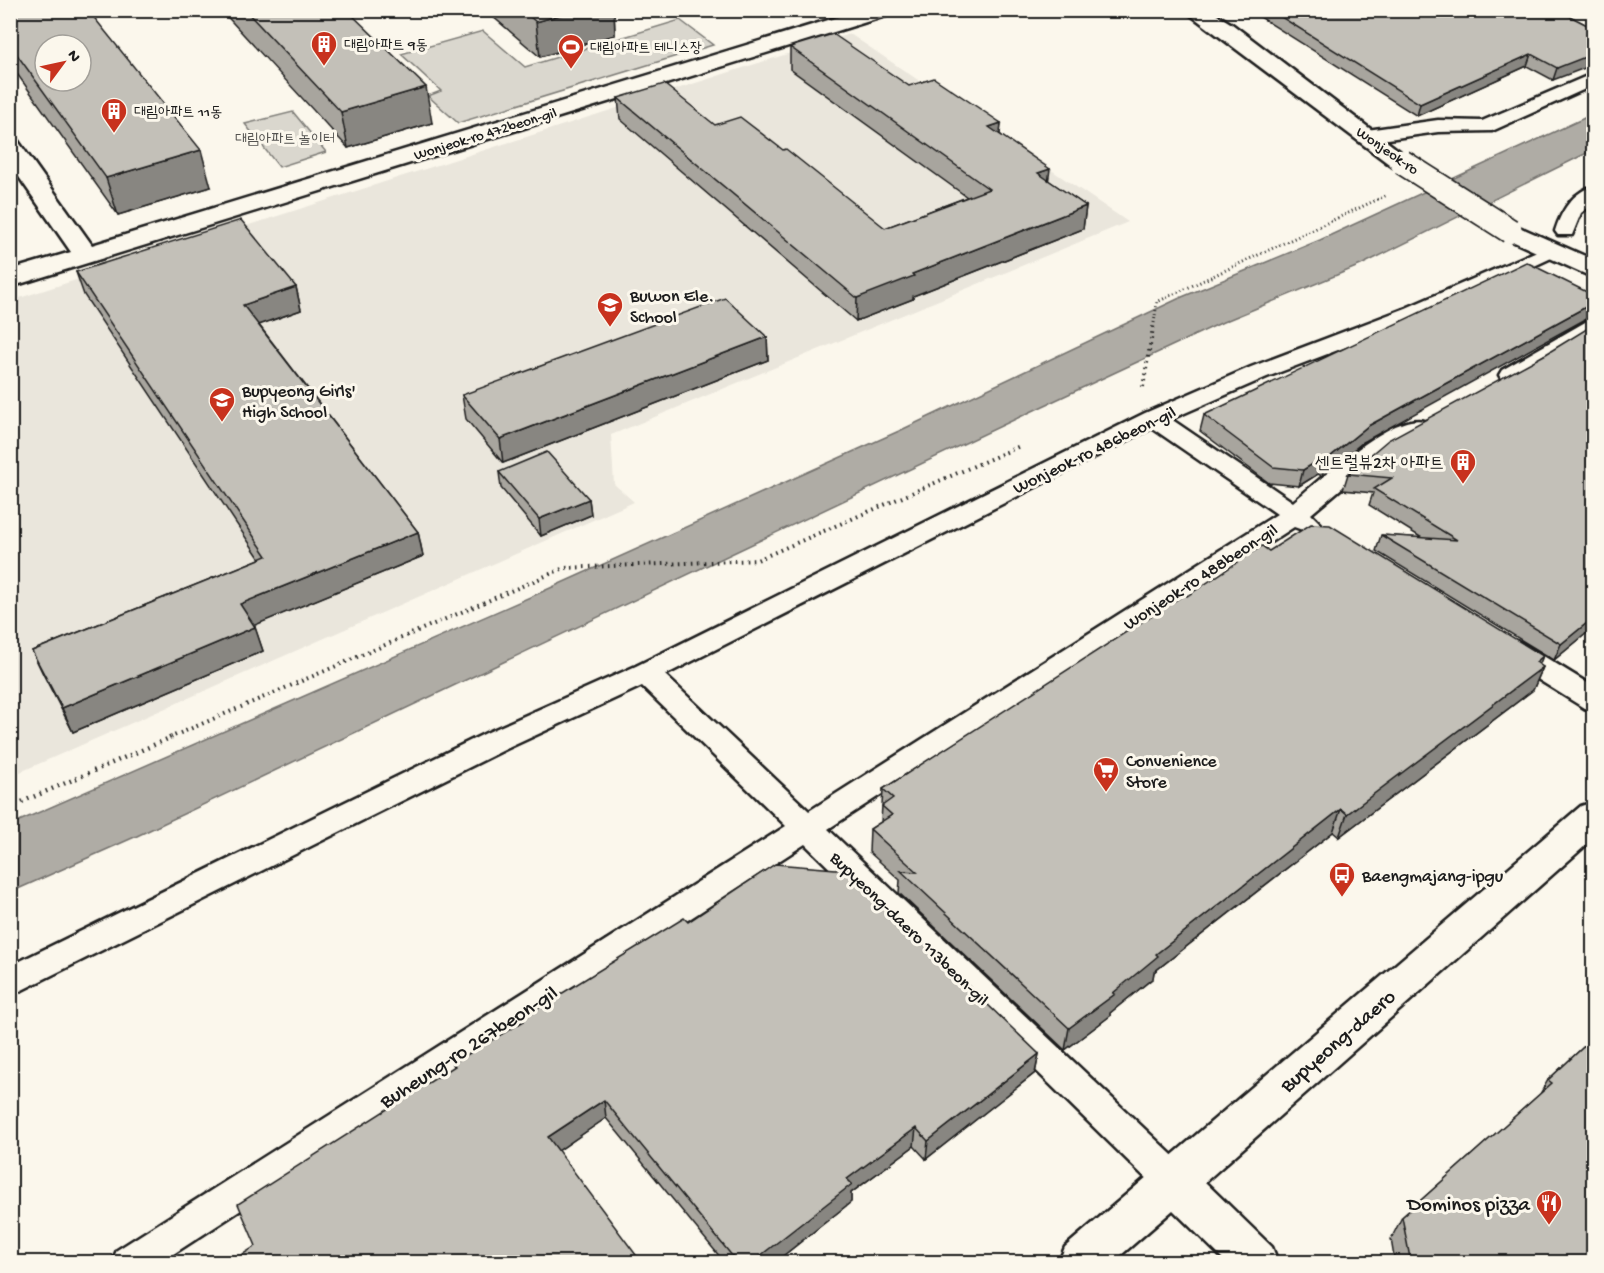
<svg xmlns="http://www.w3.org/2000/svg" width="1604" height="1273" font-family="'Gochi Hand','Poor Story',sans-serif">
<style>
.built{fill:#eae6dc}
.green{fill:#dad7ce;stroke:#7b7a75;stroke-width:1.5}
.water{fill:#afaca5;stroke:#74726e;stroke-width:1.5}
.lines{fill:none;stroke-linecap:round;stroke-linejoin:round}
.lane-casing{stroke:#1c1c1c;stroke-width:5}
.street-casing{stroke:#1c1c1c;stroke-width:5}
.secondary-casing{stroke:#1c1c1c;stroke-width:5}
.path-far2{stroke:#1c1c1c;stroke-width:3;stroke-dasharray:1 3;stroke-linecap:butt}
.path-far1{stroke:#1c1c1c;stroke-width:4;stroke-dasharray:1.5 4.5;stroke-linecap:butt}
.path{stroke:#1c1c1c;stroke-width:4.5;stroke-dasharray:1.5 5;stroke-linecap:butt}
.lane{fill:#fbf7ec;fill-rule:evenodd}
.street{fill:#fbf7ec;fill-rule:evenodd}
.secondary{fill:#fbf7ec;fill-rule:evenodd}
.secondary-bridge-casing{stroke:#1c1c1c;stroke-width:27;stroke-linecap:butt}
.secondary-bridge{stroke:#fbf7ec;stroke-width:24}
.wall{fill:#a8a59e;stroke:#1c1c1c;stroke-width:1.5}
.shaded-wall{fill:#888681;stroke:#1c1c1c;stroke-width:1.5}
.building{fill:#c3c0b8;stroke:#1c1c1c;stroke-width:1.5;fill-rule:evenodd}
.labels{text-anchor:middle;stroke-width:6;stroke-linejoin:round;paint-order:stroke}
.far-poi-label{font-size:15px;fill:#1c1c1c;stroke:#fbf7ec;text-anchor:start}
.far-street-label{font-size:15px;fill:#1c1c1c;stroke:#fbf7ec}
.far-park-label{font-size:15px;fill:#555451;stroke:#fbf7ec}
.poi-label{font-size:18px;fill:#1c1c1c;stroke:#fbf7ec;text-anchor:start}
.street-label{font-size:18px;fill:#1c1c1c;stroke:#fbf7ec}
.near-street-label{font-size:21px;fill:#1c1c1c;stroke:#fbf7ec}
.near-poi-label{font-size:21px;fill:#1c1c1c;stroke:#fbf7ec;text-anchor:end}
</style>
<rect width="100%" height="100%" fill="#fbf7ec"/>
<filter id="ink" filterUnits="userSpaceOnUse"><feTurbulence type="fractalNoise" baseFrequency=".0167" numOctaves="2"/><feDisplacementMap in="SourceGraphic" scale="12" xChannelSelector="R" yChannelSelector="G"/><feConvolveMatrix kernelMatrix="1 2 1 2 8 2 1 2 1" color-interpolation-filters="sRGB"/></filter>
<g filter="url(#ink)">
<polygon class="built" points="850,34 1128,222 611,435 614,484 634,502 11,776 10,301"/>
<g class="green">
<polygon points="680,20 713,45 458,123 428,96 441,91 401,54 483,31 525,67"/>
<polygon points="293,112 326,152 279,167 245,124"/>
</g>
<polygon class="water" points="1593,114 1593,150 1361,265 1223,322 1041,407 137,836 11,892 10,825 537,594 899,431 1182,297 1320,240"/>
<g class="lines">
<g class="lane-casing">
<g id="lane">
<polygon points="1594,73 1594,85 1492,131 1438,132 1367,142 1357,136 1367,130 1438,120 1482,121"/>
<path d="M1594,186V203L1581,213L1572,235H1558L1555,231C1561,212 1572,192 1594,186Z"/>
<path d="M1553,244L1560,246L1564,250L1560,254L1422,318L1267,377L1171,419L1293,502C1319,481 1392,412 1424,421L1428,426L1424,431L1382,454L1311,514L1321,524L1317,530L1308,532L1294,527L828,829L1188,1170L1193,1182L1188,1194L1175,1198L1162,1194L805,844L161,1262H112L117,1250L786,826L642,686L506,749L10,996V966L486,733L636,666L1145,413L1251,367L1406,308ZM1152,428L1277,514L809,811L665,675Z"/>
<polygon points="1594,317 1594,334 1518,380 1502,380 1499,375 1502,370"/>
<polygon points="1512,640 1522,643 1594,687 1594,711 1584,708 1502,657 1498,650 1502,643"/>
</g>
</g>
<g class="street-casing">
<polygon id="street" points="861,10 895,10 892,14 10,287 10,270 71,252 10,164 10,139 18,141 92,245"/>
</g>
<g class="secondary-casing">
<g id="secondary">
<polygon points="1184,10 1209,10 1232,24 1414,162 1411,167 1402,169 1393,167"/>
<polygon points="1510,223 1594,260 1594,278 1501,236 1497,231 1501,226"/>
<polygon points="1594,802 1594,838 1205,1182 1272,1247 1278,1262 1226,1262 1173,1210 1113,1262 1059,1262 1065,1247 1581,806"/>
</g>
</g>
<polyline class="path-far2" points="1154,323 1157,302 1387,195"/>
<g class="path-far1">
<polyline points="1143,387 1154,322"/>
<polyline points="169,738 564,568 757,560 1020,446"/>
</g>
<polyline class="path" points="10,807 172,737"/>
<use href="#lane" class="lane"/>
<use href="#street" class="street"/>
<use href="#secondary" class="secondary"/>
<g class="secondary-bridge-casing">
<polyline id="secondary-bridge" points="1402,162 1510,231"/>
</g>
<use href="#secondary-bridge" class="secondary-bridge"/>
</g>
<g class="wall">
<polygon points="10,10 211,187 118,215 10,64"/>
<polygon points="221,10 347,10 432,123 348,148"/>
<polygon points="485,10 614,10 615,35 540,57"/>
<polygon points="1249,10 1558,10 1593,28 1553,80 1527,66 1417,116"/>
<polygon points="790,47 909,86 1001,123 1000,134 1048,180 1086,206 1083,229 913,296 913,299 856,321 620,119 618,98 715,125 885,228 967,197 790,69"/>
<polygon points="76,272 296,287 301,310 259,325 418,532 423,556 254,625 263,651 73,732 43,674 32,651 260,559 84,295"/>
<polygon points="767,337 768,360 503,463 466,419 462,395"/>
<polygon points="1546,354 1593,628 1554,660 1376,551 1381,535 1422,538 1369,505 1373,493 1343,490 1348,474"/>
<polygon points="1204,415 1363,442 1322,476 1318,474 1299,486 1269,483 1200,431"/>
<polygon points="499,472 589,499 591,515 541,536 501,488"/>
<polygon points="1187,596 1539,665 1543,667 1533,690 1339,837 1333,832 1154,972 1153,978 1110,1013 1110,1016 1065,1050 899,893 900,880 869,852 870,829 881,822 883,789"/>
<polygon points="688,922 1039,1054 1035,1073 926,1159 914,1146 851,1193 851,1202 774,1263 725,1263 606,1118 558,1151 256,1246 454,1067 453,1063 522,1021 522,1018"/>
<polygon points="1593,1038 1593,1263 1395,1263 1391,1239 1402,1217 1540,1094 1548,1080"/>
</g>
<g class="shaded-wall">
<polygon points="577,10 614,10 615,35 540,57 536,22"/>
<polygon points="1593,50 1593,65 1553,80 1557,68"/>
<polygon points="1531,54 1527,66 1417,116 1420,104"/>
<polygon points="426,87 432,123 348,148 341,112"/>
<polygon points="1001,123 999,145 989,127"/>
<polygon points="201,150 211,187 118,215 106,178"/>
<polygon points="1050,169 1047,191 1038,173"/>
<polygon points="1086,206 1083,229 913,296 913,299 856,321 857,298 912,274"/>
<polygon points="296,287 301,310 249,328 243,305"/>
<polygon points="1593,303 1593,315 1363,442 1322,476 1326,460 1368,426"/>
<polygon points="767,337 768,360 503,463 500,439"/>
<polygon points="1322,458 1318,474 1299,486 1303,470"/>
<polygon points="589,499 591,515 541,536 539,519"/>
<polygon points="418,532 423,556 248,628 240,604"/>
<polygon points="1593,618 1593,628 1554,660 1561,644"/>
<polygon points="255,627 263,651 73,732 62,708"/>
<polygon points="1543,656 1536,673 1543,667 1533,690 1339,837 1347,814"/>
<polygon points="1341,809 1333,832 1154,972 1153,978 1110,1013 1110,1016 1065,1050 1069,1028 1113,993 1156,954"/>
<polygon points="1039,1054 1035,1073 926,1159 928,1141"/>
<polygon points="604,1100 606,1118 552,1155 548,1137"/>
<polygon points="916,1128 914,1146 851,1193 851,1202 774,1263 751,1263 847,1179"/>
</g>
<g class="building">
<path d="M10,10H88L201,150L106,178L10,45ZM45,45H81V81H45Z"/>
<polygon points="245,10 347,10 426,87 341,112"/>
<polygon points="522,10 577,10 536,22"/>
<polygon points="1270,10 1558,10 1593,28 1593,54 1557,68 1531,54 1420,104"/>
<polygon points="833,34 909,86 934,78 1001,123 989,127 1050,169 1038,173 1086,206 912,274 914,276 857,298 618,98 664,84 715,125 740,117 783,150 786,149 885,228 989,189 790,47"/>
<polygon points="241,220 296,287 243,305 418,532 240,604 255,627 62,708 32,651 267,556 76,272"/>
<polygon points="1526,262 1593,295 1593,303 1368,426 1326,460 1322,458 1303,470 1273,467 1204,415"/>
<polygon points="725,298 767,337 500,439 462,395"/>
<polygon points="1593,325 1593,618 1561,644 1381,535 1457,540 1374,489 1392,478 1348,474 1388,440 1546,354"/>
<polygon points="547,452 589,499 539,519 499,472"/>
<polygon points="1311,524 1330,525 1543,656 1536,662 1543,667 1347,814 1341,809 1156,954 1158,956 1113,993 1115,994 1069,1028 901,871 917,872 870,829 892,815 882,806 893,798 883,789 1185,594 1187,596 1262,546 1269,551"/>
<polygon points="775,864 848,870 1039,1054 928,1141 916,1128 847,1179 852,1184 751,1263 738,1263 604,1100 548,1137 642,1263 229,1263 256,1246 238,1204 455,1066 453,1063 524,1021 522,1018 684,918 688,922"/>
<polygon points="1593,1038 1593,1263 1411,1263 1402,1217 1552,1083 1548,1080"/>
</g>
</g>
<defs>
<g id="building-pin" transform="scale(1.35)"><path d="M0 17L-7.5 6A9.5 9.5 0 1 1 7.5 6Z" fill="#c8321e" stroke="#fbf7ec"/><path d="M-4-6H4V6H1V3H-1V6H-4ZM-2.5-4.3h1.7v1.8h-1.7ZM.8-4.3h1.7v1.8H.8ZM-2.5-1h1.7V.8h-1.7ZM.8-1h1.7V.8H.8Z" fill="#fff"/></g>
<g id="stadium-pin" transform="scale(1.35)"><path d="M0 17L-7.5 6A9.5 9.5 0 1 1 7.5 6Z" fill="#c8321e" stroke="#fbf7ec"/><path d="M0-5a6.5 5 0 1 0 0 10a6.5 5 0 1 0 0-10ZM-3.5-1.8h7v3.6h-7Z" fill="#fff"/></g>
<g id="school-pin" transform="scale(1.35)"><path d="M0 17L-7.5 6A9.5 9.5 0 1 1 7.5 6Z" fill="#c8321e" stroke="#fbf7ec"/><path d="M0-5L7-2L0 1L-7-2ZM-4 1L0 2.5L4 1V4Q0 6-4 4Z" fill="#fff"/></g>
<g id="supermarket-pin" transform="scale(1.35)"><path d="M0 17L-7.5 6A9.5 9.5 0 1 1 7.5 6Z" fill="#c8321e" stroke="#fbf7ec"/><path d="M-6-5.5h2.5l.6 2H6L4.5 2H-2.5L-4.4-4H-6ZM-1.5 3.2a1.3 1.3 0 1 0 .1 0ZM3 3.2a1.3 1.3 0 1 0 .1 0Z" fill="#fff"/></g>
<g id="bus-pin" transform="scale(1.35)"><path d="M0 17L-7.5 6A9.5 9.5 0 1 1 7.5 6Z" fill="#c8321e" stroke="#fbf7ec"/><path d="M-5-6H5V4H4V6H2V4H-2V6H-4V4H-5ZM-3.5-4V0h7V-4ZM-3.5 1.2v1.5H-2V1.2ZM2 1.2v1.5H3.5V1.2Z" fill="#fff"/></g>
<g id="restaurant-pin" transform="scale(1.35)"><path d="M0 17L-7.5 6A9.5 9.5 0 1 1 7.5 6Z" fill="#c8321e" stroke="#fbf7ec"/><path d="M-5-6h1v4h1v-4h1v4h1v-4h1v5L-1.5 .5V6h-2V.5L-5-1ZM5-6V6H3V1.5H1.5Q1.5-4 5-6Z" fill="#fff"/></g>
</defs>
<g fill-rule="evenodd">
<use href="#building-pin" x="324" y="44"/>
<use href="#stadium-pin" x="571" y="47"/>
<use href="#building-pin" x="114" y="111"/>
<use href="#school-pin" x="610" y="305"/>
<use href="#school-pin" x="222" y="400"/>
<use href="#building-pin" x="1463" y="462"/>
<use href="#supermarket-pin" x="1106" y="770"/>
<use href="#bus-pin" x="1342" y="875"/>
<use href="#restaurant-pin" x="1549" y="1203"/>
</g>
<g class="labels">
<g class="far-poi-label">
<text x="344" y="49">대림아파트 9동</text>
<text x="590" y="52">대림아파트 테니스장</text>
<text x="134" y="116">대림아파트 11동</text>
</g>
<g class="far-street-label">
<text transform="translate(485 133) rotate(-17)" y="5">Wonjeok-ro 472beon-gil</text>
<text transform="translate(1388 150) rotate(35)" y="5">Wonjeok-ro</text>
</g>
<g class="far-park-label">
<text x="285" y="143">대림아파트 놀이터</text>
</g>
<g class="poi-label">
<text x="630" y="301">Buwon Ele.<tspan x="630" dy="21">School</tspan></text>
<text x="242" y="396">Bupyeong Girls'<tspan x="242" dy="21">High School</tspan></text>
<text x="1444" y="468" text-anchor="end">센트럴뷰2차 아파트</text>
<text x="1126" y="766">Convenience<tspan x="1126" dy="21">Store</tspan></text>
<text x="1362" y="881">Baengmajang-ipgu</text>
</g>
<g class="street-label">
<text transform="translate(1094 449) rotate(-26)" y="6">Wonjeok-ro 486beon-gil</text>
<text transform="translate(1200 576) rotate(-33)" y="6">Wonjeok-ro 488beon-gil</text>
<text transform="translate(910 928) rotate(44)" y="6">Bupyeong-daero 113beon-gil</text>
</g>
<g class="near-street-label">
<text transform="translate(1337 1040) rotate(-41)" y="7">Bupyeong-daero</text>
<text transform="translate(468 1046) rotate(-33)" y="7">Buheung-ro 267beon-gil</text>
</g>
<g class="near-poi-label">
<text x="1530" y="1210">Dominos pizza</text>
</g>
</g>
<rect width="1604" height="1273" fill="none" stroke="#fbf7ec" stroke-width="36"/>
<rect x="18" y="18" width="1568" height="1237" fill="none" stroke="#1c1c1c" stroke-width="2" filter="url(#ink)"/>
<g transform="translate(63 63) rotate(57)"><circle r="28" fill="#fbf7ec" stroke="#a29f99" stroke-width="1.5"/>
<path d="M0-4.5L10 22L0 15L-10 22Z" fill="#c8321e"/>
<text y="-9" font-size="16" font-weight="bold" text-anchor="middle" fill="#1c1c1c">N</text>
</g>
</svg>
